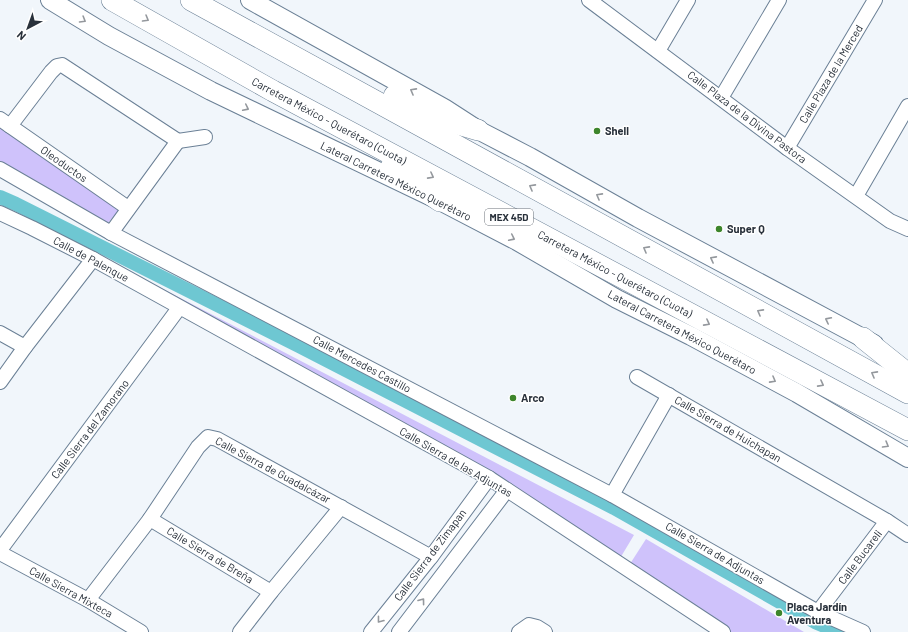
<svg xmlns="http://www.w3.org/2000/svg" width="908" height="632" font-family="Barlow,sans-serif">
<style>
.green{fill:#cfc2fb}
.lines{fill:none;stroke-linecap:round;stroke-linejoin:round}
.canal{stroke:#6ec7d2;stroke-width:14}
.minor-casing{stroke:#6b8096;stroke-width:16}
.major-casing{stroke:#6b8096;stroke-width:20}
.highway-casing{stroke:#6b8096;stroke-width:22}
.minor{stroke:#fff;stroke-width:14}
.major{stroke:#fff;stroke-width:18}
.highway{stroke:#fff;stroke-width:21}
.oneway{stroke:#94989d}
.poi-dot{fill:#3d852b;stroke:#fff;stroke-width:1.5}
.labels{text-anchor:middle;stroke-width:3;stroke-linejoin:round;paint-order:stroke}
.shield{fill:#fff;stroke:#696f76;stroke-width:1}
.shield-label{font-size:10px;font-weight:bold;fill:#29313b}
.street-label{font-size:11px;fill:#29313b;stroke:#fff}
.poi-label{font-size:11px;font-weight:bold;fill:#29313b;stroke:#fff;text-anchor:start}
</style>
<rect width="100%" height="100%" fill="#f1f6fb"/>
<g class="green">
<polygon points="0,126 120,209 107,224 0,163"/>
<polygon points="140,277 634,535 619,560 435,440"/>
<polygon points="646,539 804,632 731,632 628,567"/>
</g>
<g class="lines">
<polyline class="canal" points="0,197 16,204 299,346 614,508 815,622 838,632"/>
<g class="minor-casing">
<g id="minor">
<polyline points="589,0 787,148 890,221 908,229"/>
<polyline points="658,51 688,0"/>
<polyline points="721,98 779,0"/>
<polyline points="0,119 128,208"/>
<polyline points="10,126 51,72 57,66 62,65 178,141"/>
<polyline points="178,141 205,137"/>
<polyline points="787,148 875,0"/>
<polyline points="0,169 111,233 612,495 818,612 863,632"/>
<polyline points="856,196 908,106"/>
<polyline points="0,213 32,228 93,259 489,478 723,632"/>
<polyline points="111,233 178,141"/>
<polyline points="0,333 25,347"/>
<polyline points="637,377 887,521 908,535"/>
<polyline points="0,382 25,347 93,259"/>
<polyline points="612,495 669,395"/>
<polyline points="150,519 271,592"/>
<polyline points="0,550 179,308"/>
<polyline points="0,553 88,600 141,632"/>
<polyline points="88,600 150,519 198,447 208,437 217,439 431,557"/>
<polyline points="818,612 887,521"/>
<polyline points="240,632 271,592 341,507"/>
<polyline points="371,632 431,557 489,478"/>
<polyline points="399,632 507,490"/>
<polyline points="519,632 529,625 537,627 545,632"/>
</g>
</g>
<g class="major-casing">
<g id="major">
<polyline points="50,0 109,36 211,91 440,201 517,241 617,299 691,336 797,393 908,458"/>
<polyline points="250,0 444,108 478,130 530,157 638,218 874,344"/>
</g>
</g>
<g class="highway-casing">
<g id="highway">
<polyline points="112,0 273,91 908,430"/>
<polyline points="191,0 908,393"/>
<polyline points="394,96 441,119 478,130"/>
<polyline points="391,167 440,201"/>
<polyline points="863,338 908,374"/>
</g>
</g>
<use href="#minor" class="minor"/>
<use href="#major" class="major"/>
<use href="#highway" class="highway"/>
</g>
<defs><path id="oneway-chevron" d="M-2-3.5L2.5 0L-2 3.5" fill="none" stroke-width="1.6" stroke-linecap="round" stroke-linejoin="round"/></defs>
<g class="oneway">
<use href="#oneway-chevron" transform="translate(146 19) rotate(30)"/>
<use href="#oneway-chevron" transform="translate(83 20) rotate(31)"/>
<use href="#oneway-chevron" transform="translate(413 91) rotate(-151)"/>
<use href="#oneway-chevron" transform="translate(246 108) rotate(26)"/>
<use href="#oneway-chevron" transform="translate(431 176) rotate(28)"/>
<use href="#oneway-chevron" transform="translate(532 187) rotate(-151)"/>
<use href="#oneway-chevron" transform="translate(599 196) rotate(-151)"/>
<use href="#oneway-chevron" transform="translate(512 238) rotate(26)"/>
<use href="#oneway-chevron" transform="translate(646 249) rotate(-151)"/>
<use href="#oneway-chevron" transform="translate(713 259) rotate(-152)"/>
<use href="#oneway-chevron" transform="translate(760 312) rotate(-151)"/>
<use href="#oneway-chevron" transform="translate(828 320) rotate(-153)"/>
<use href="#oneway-chevron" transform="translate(707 323) rotate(28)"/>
<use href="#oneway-chevron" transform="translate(874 374) rotate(-151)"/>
<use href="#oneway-chevron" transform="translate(773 380) rotate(29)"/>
<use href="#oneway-chevron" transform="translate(821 384) rotate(28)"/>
<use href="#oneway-chevron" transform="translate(886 445) rotate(30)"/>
<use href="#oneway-chevron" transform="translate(422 601) rotate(-53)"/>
<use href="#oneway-chevron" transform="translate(380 620) rotate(128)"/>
</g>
<g class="poi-dot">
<circle cx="597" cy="131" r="4"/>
<circle cx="719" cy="229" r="4"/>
<circle cx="513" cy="398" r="4"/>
<circle cx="779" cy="613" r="4"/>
</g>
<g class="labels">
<rect class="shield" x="485" y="209" width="48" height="16" rx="3"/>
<g class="shield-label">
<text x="509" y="221">MEX 45D</text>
</g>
<g class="street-label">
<text transform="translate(831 74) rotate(-59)" y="4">Calle Plaza de la Merced</text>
<text transform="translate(747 117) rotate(37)" y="4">Calle Plaza de la Divina Pastora</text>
<text transform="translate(329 121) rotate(28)" y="4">Carretera México - Querétaro (Cuota)</text>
<text transform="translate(64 164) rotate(35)" y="4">Oleoductos</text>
<text transform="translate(396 181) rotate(26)" y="4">Lateral Carretera México Querétaro</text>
<text transform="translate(91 259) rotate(28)" y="4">Calle de Palenque</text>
<text transform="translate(615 274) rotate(28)" y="4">Carretera México - Querétaro (Cuota)</text>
<text transform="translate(682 332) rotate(28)" y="4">Lateral Carretera México Querétaro</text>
<text transform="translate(362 364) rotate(28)" y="4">Calle Mercedes Castillo</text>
<text transform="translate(90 429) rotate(-53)" y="4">Calle Sierra del Zamorano</text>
<text transform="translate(728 429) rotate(30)" y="4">Calle Sierra de Huichapan</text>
<text transform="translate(456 462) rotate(30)" y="4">Calle Sierra de las Adjuntas</text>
<text transform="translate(273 470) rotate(28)" y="4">Calle Sierra de Guadalcázar</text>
<text transform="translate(715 553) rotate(30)" y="4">Calle Sierra de Adjuntas</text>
<text transform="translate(210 555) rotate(31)" y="4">Calle Sierra de Breña</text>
<text transform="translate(430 555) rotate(-53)" y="4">Calle Sierra de Zimapan</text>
<text transform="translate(860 557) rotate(-53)" y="4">Calle Bucareli</text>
<text transform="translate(71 592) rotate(29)" y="4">Calle Sierra Mixteca</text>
</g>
<g class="poi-label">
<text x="605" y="135">Shell</text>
<text x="727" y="233">Super Q</text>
<text x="521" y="402">Arco</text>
<text x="787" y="611">Placa Jardín<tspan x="787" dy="13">Aventura</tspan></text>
</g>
</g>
<g transform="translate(28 28) rotate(221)" stroke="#ffffff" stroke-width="3" paint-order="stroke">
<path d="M0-3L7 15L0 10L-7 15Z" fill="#29313b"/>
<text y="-6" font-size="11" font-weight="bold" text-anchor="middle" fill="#29313b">N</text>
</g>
</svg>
